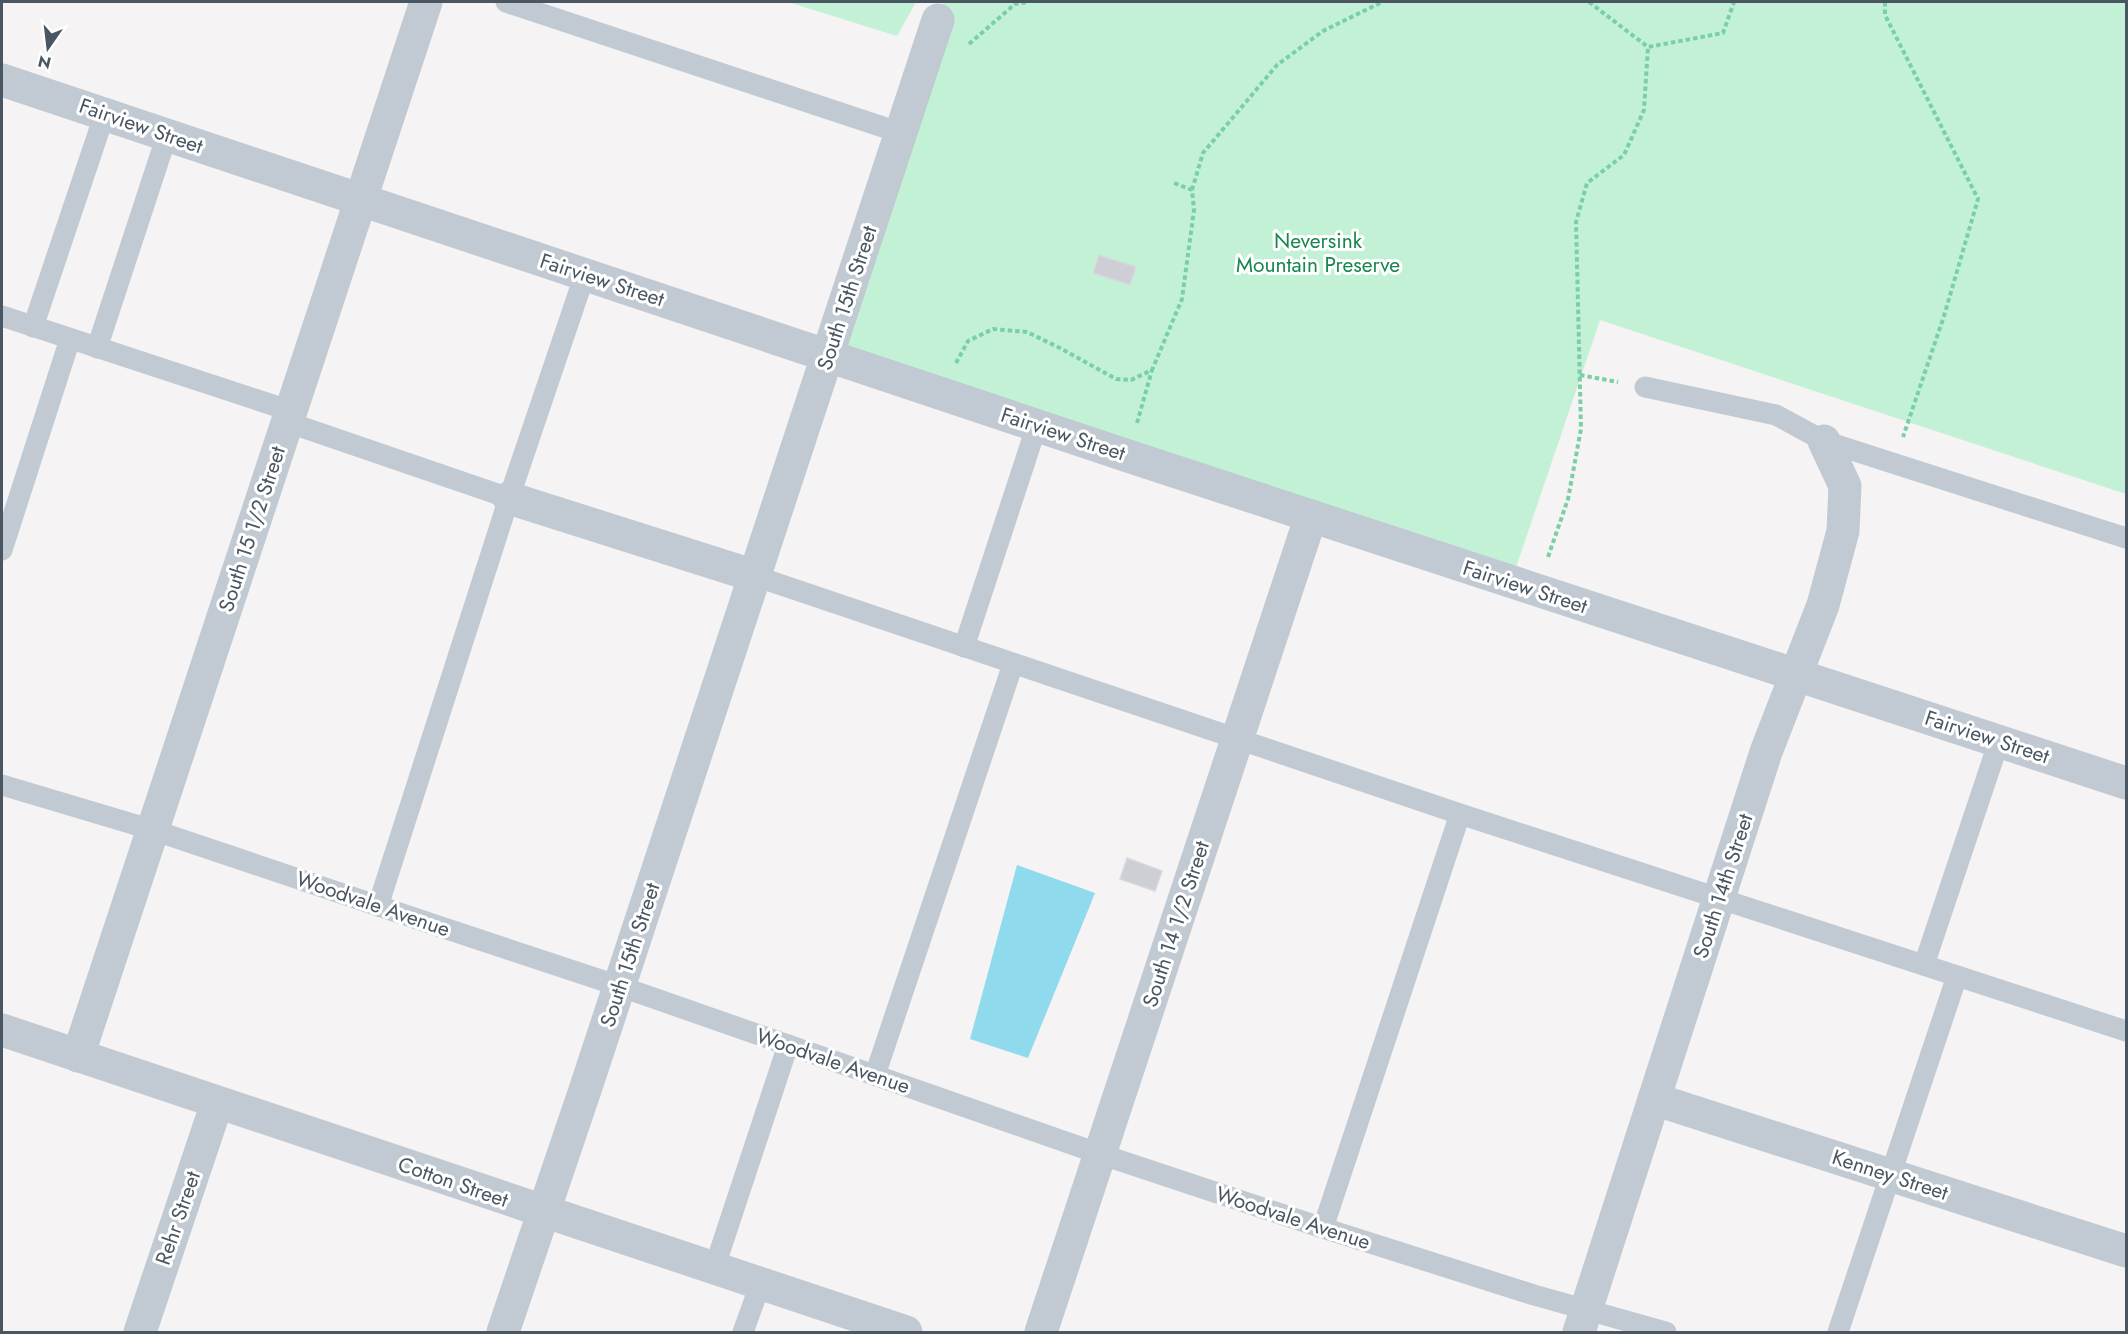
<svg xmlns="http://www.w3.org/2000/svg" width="2128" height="1334" font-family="Jost,sans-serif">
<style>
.green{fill:#c3f1d5}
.water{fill:#90daee}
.building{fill:#cdcfd5;stroke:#d7d9de;stroke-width:1.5}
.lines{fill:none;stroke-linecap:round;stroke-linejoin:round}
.path{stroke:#7ad0a6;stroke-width:4;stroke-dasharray:4.5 3;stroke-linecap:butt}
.service{stroke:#c1cad2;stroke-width:21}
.minor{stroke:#c1cad2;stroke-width:33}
.tertiary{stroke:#c1cad2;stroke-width:33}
.labels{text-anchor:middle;stroke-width:6;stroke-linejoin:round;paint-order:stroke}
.street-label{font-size:21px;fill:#4a5661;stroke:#fff}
.park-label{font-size:21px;fill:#17864f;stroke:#fff}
</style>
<rect width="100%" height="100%" fill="#f5f3f3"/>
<g class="green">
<polygon points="788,2 916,2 897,36"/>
<polygon points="944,2 2126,2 2126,494 1600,320 1511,582 828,355"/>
</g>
<polygon class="water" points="1017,865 1095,893 1028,1058 970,1039"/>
<g class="building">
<polygon points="1099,255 1136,267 1130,285 1093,273"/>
<polygon points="1127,858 1162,871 1155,891 1120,879"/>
</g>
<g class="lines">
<g class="path">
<polyline points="1589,2 1648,47 1723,33 1734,2"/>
<polyline points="1885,2 1885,15 1978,199 1944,316 1903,437"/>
<polyline points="969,44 1015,4 1027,2"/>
<polyline points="1192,190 1203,153 1277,65 1323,31 1382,2"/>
<polyline points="956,363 968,341 993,329 1027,332 1060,348 1116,379 1131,380 1152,370 1182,299 1194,210 1192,190 1174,183"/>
<polyline points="1580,375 1618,382"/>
<polyline points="1137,423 1152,370"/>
<polyline points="1548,557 1568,499 1581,429 1576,222 1587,183 1624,155 1644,110 1648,47"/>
</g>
<g class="service">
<polyline points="506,2 901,133"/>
<polyline points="2,316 291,411"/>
<polyline points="33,327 105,113"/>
<polyline points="97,348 167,135"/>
<polyline points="1645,387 1776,415 1824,441 2126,538"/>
<polyline points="287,422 509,498"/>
<polyline points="2,550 70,339"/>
<polyline points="755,576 1460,814 2126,1031"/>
<polyline points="964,647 1037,425"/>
<polyline points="2,785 153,830 438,926 619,986 1100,1154 1323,1228 1534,1295 1666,1332"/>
<polyline points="378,906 509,498 585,274"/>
<polyline points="1924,965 1999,741"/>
<polyline points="875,1075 1013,664"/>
<polyline points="1323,1228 1460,814"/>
<polyline points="714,1269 788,1045"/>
<polyline points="743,1332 760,1285"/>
<polyline points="1838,1332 1957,976"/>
</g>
<g class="minor">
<polyline points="2,80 1128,456 2126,783"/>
<polyline points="509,498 755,576"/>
<polyline points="78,1056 426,2"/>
<polyline points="1654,1099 2126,1251"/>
<polyline points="140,1332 217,1103"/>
<polyline points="503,1332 586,1087 938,20"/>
<polyline points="1041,1332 1311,516"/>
<polyline points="1579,1332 1766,752 1823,605 1843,531 1845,486 1824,441"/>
</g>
<polyline class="tertiary" points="2,1030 906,1332"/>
</g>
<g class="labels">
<g class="street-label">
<text transform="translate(141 126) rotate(19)" y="7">Fairview Street</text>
<text transform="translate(602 280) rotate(18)" y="7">Fairview Street</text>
<text transform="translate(847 298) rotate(-72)" y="7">South 15th Street</text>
<text transform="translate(1063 434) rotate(18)" y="7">Fairview Street</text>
<text transform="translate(252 529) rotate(-72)" y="7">South 15 1/2 Street</text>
<text transform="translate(1525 587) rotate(18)" y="7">Fairview Street</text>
<text transform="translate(1987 737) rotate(18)" y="7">Fairview Street</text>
<text transform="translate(1723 886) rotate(-72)" y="7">South 14th Street</text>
<text transform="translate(373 904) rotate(19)" y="7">Woodvale Avenue</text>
<text transform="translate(1176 924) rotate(-72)" y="7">South 14 1/2 Street</text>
<text transform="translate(630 955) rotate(-72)" y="7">South 15th Street</text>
<text transform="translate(833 1061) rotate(19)" y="7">Woodvale Avenue</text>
<text transform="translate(1890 1175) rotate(18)" y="7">Kenney Street</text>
<text transform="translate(453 1182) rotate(19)" y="7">Cotton Street</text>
<text transform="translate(178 1218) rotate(-71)" y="7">Rehr Street</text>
<text transform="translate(1293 1218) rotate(18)" y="7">Woodvale Avenue</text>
</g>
<g class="park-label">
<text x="1318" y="248">Neversink<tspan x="1318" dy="24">Mountain Preserve</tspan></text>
</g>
</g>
<rect width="2128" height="1334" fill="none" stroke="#4a5661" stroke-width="6"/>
<g transform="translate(48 48) rotate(194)" stroke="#ffffff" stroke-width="4.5" paint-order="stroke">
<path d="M0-4.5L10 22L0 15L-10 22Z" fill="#4a5661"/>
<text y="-9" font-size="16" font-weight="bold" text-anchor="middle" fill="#4a5661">N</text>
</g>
</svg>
